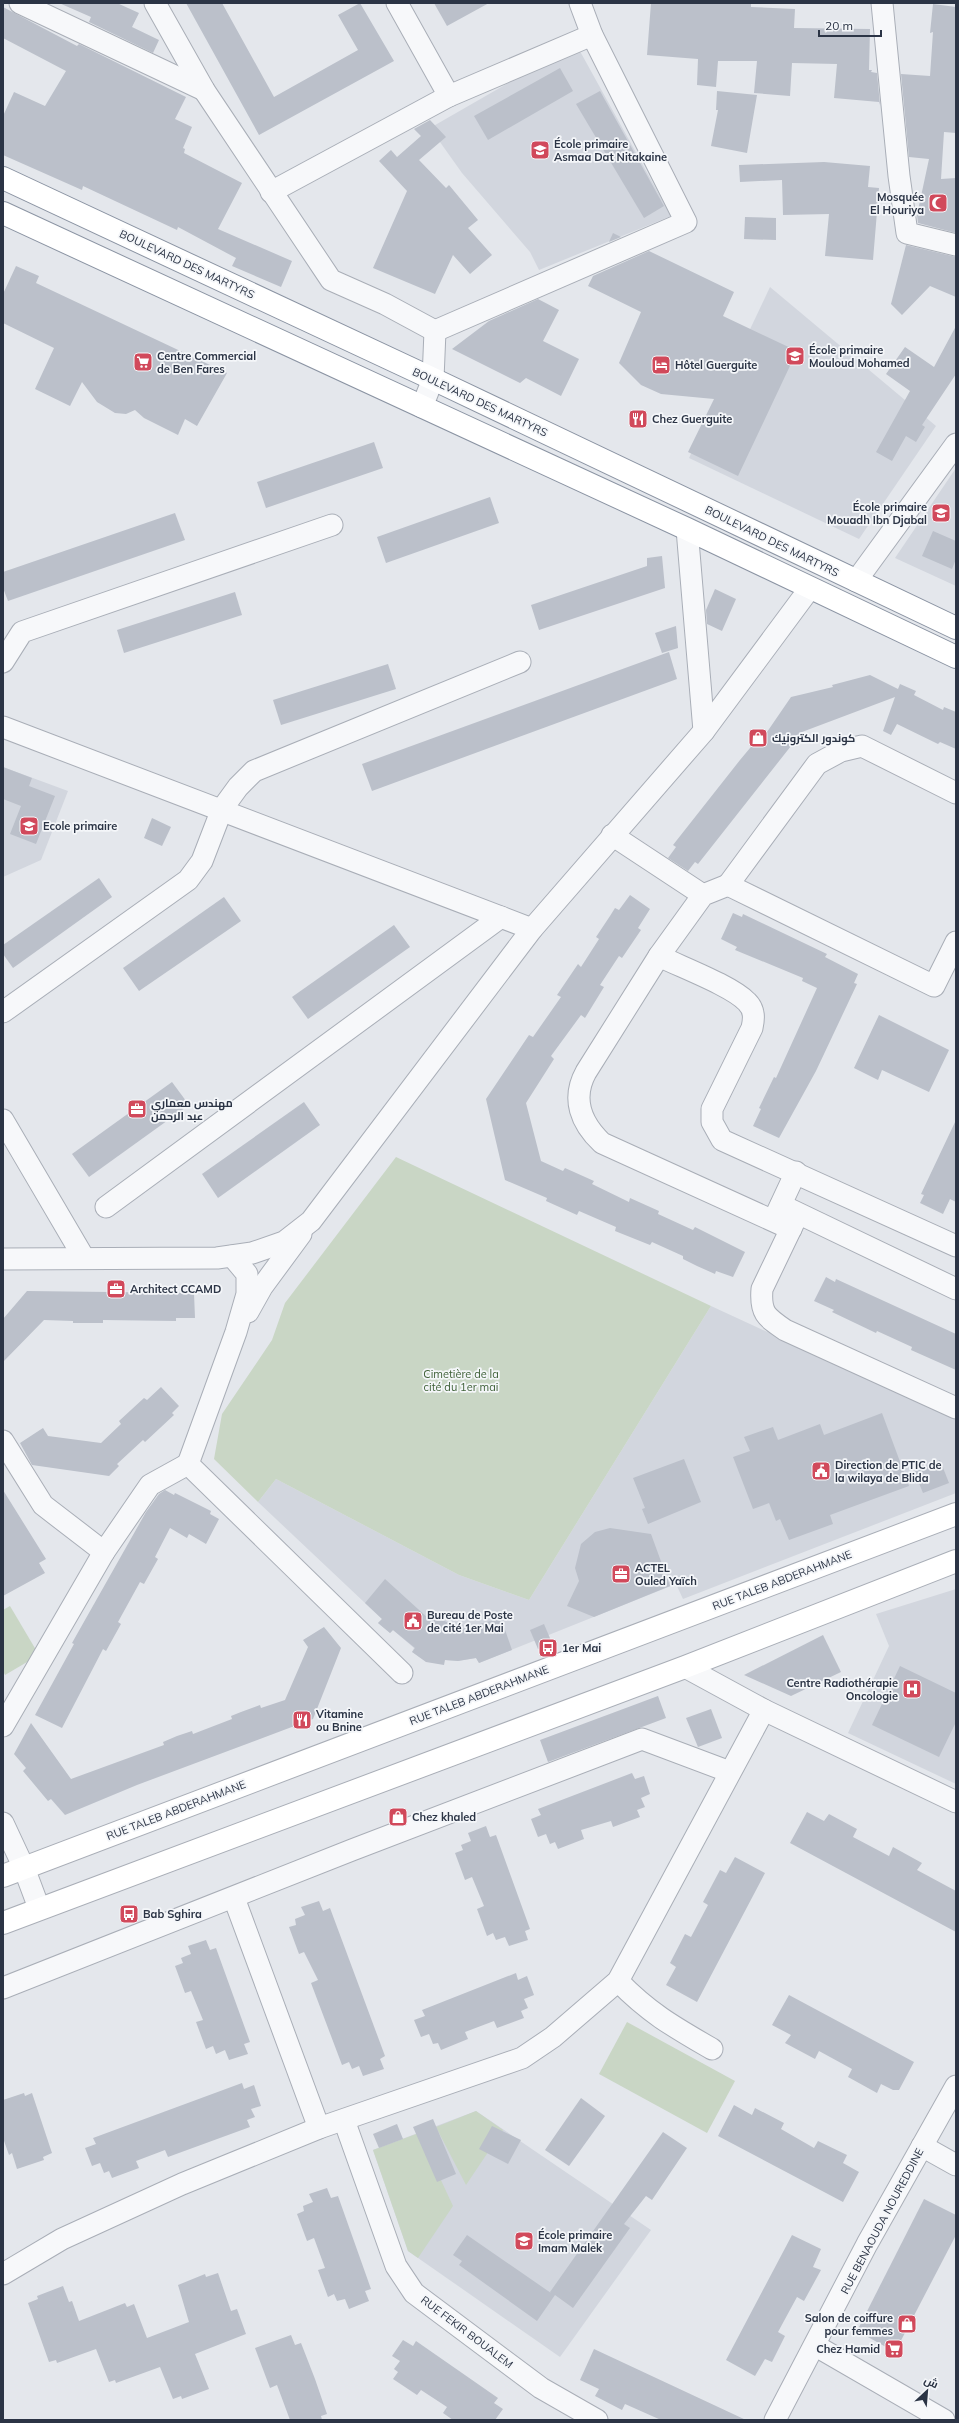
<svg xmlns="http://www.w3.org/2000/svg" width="959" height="2423" font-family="Mulish,Cairo,sans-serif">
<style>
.built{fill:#d2d6de}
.green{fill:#c9d6c5}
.building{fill:#bbc0ca}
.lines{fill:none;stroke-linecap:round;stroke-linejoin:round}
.minor-casing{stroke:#a9aeb7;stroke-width:23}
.secondary-casing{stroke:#a9aeb7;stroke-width:24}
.trunk-casing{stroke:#8b94a3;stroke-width:24}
.minor{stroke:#f7f8fa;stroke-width:21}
.secondary{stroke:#fff;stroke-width:22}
.trunk{stroke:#fff;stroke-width:22}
.labels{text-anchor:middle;stroke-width:3.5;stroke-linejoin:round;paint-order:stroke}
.poi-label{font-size:11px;font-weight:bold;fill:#2b3445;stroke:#f4f6f9;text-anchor:start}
.street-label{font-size:11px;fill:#2b3445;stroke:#f4f6f9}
.park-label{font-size:11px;fill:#3f6138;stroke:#f4f6f9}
</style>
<rect width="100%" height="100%" fill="#e4e7ec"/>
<g class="built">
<polygon points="576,44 671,216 539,270 530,252 462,173 430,128"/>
<polygon points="770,287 936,426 859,539 689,458"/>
<polygon points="956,468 956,586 895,558"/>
<polygon points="3,767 68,791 41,860 3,877"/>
<polygon points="711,1306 956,1419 956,1493 683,1599 676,1584 479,1663 476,1658 458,1661 445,1660 412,1652 414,1648 393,1630 390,1633 378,1623 382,1619 258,1502 276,1479 459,1575 529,1600"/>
<polygon points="956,1589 956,1784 848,1733 889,1646 876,1614"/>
<polygon points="476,2111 651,2230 560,2357 408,2251 373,2150"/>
</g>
<g class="green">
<polygon points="396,1157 711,1306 529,1600 459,1575 276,1479 258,1502 214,1459 222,1414 272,1340 285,1303"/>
<polygon points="10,1606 39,1655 5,1675 3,1671 3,1610"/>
<polygon points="627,2022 735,2081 707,2133 599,2074"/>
<polygon points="476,2111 503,2130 466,2185 436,2127"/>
<polygon points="419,2133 453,2206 418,2258 408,2251 373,2150"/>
</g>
<g class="building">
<polygon points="59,3 117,3 139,13 132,27 159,40 153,53 89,22 91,17"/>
<polygon points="186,3 222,3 274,97 358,50 338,15 360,3 394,61 259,135"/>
<polygon points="434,3 489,3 447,26"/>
<polygon points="651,3 751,3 751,7 795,9 794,28 870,29 869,70 872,70 871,72 877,73 880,105 879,102 834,98 837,64 792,63 790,96 754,93 757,61 718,61 716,87 697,85 698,59 647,55"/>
<polygon points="933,4 956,7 956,133 944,132 941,179 956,178 956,233 918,223 917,215 929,159 909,157 901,74 930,76 933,32 930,33"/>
<polygon points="3,7 77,46 79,44 186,97 175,119 192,127 183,148 185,149 184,153 242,183 218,229 292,261 281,287 232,266 236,258 178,227 177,230 83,186 82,190 3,155 3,116 14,92 45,106 66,71 3,38"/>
<polygon points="560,68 573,91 488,140 474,116"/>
<polygon points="600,91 664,206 644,218 576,104"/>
<polygon points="717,91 757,95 747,153 711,146 718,110 716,110"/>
<polygon points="430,120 446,137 419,160 446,188 449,185 478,220 468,228 492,255 470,274 453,255 435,294 373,268 407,191 379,161 391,150 397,157 421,136 414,129"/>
<polygon points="824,162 870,166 868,187 879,188 873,260 825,256 829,214 783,215 782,180 740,182 739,165"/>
<polygon points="745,217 776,218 776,240 744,239"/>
<polygon points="613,233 621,237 609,242"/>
<polygon points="906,245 956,257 956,297 930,286 902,315 891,304"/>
<polygon points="649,251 734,292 723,316 797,351 738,476 688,452 714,399 661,394 641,385 619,363 641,312 588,286 593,276"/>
<polygon points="16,266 39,276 36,283 227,373 197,426 185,419 178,435 144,418 135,410 126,414 115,413 97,402 82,382 70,406 35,389 54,348 3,323 3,294"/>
<polygon points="538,299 559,310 543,341 579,359 561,396 526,378 520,383 452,349 489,321"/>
<polygon points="956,326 956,374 922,425 925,427 916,442 906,436 892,461 876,452 910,391 886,374 905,347 934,367"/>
<polygon points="374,442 383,468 266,508 257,482"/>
<polygon points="490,497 499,523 386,563 377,537"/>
<polygon points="175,513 185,540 8,601 3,588 3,572"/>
<polygon points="933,531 956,541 956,559 952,569 922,556"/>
<polygon points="662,556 665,588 539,630 531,605 647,566 647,558"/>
<polygon points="715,589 736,599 722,631 707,624 706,610"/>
<polygon points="235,592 242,615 124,653 117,630"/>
<polygon points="676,626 678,648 662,653 655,633"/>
<polygon points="669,652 677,679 372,791 362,764"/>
<polygon points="388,664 396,689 281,725 273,700"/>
<polygon points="870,675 898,689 900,684 916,691 914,695 943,710 944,707 956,712 956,749 940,742 938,744 897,724 891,735 883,731 895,697 802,732 698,864 695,862 688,871 668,858 676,847 673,845 740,760 765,730 767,732 791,697 833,687 832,685"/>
<polygon points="3,767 32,778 29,786 55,796 36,844 10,834 21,806 3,799"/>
<polygon points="152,818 171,827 162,846 144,838"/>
<polygon points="99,878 112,897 13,968 3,954 3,945"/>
<polygon points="630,895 650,909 638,928 641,930 622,958 619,956 600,985 604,987 585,1018 581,1015 551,1056 554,1059 526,1103 541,1161 563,1171 565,1168 594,1181 592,1184 629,1202 630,1198 659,1211 658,1214 693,1230 695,1227 745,1252 733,1277 716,1271 715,1274 697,1266 683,1259 683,1256 652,1242 650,1245 615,1231 616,1227 579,1211 577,1215 546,1201 547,1198 505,1180 486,1099 529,1035 533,1037 561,997 557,995 578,964 581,967 599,939 596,937 610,916 615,908 619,910"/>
<polygon points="224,897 241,921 139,991 123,968"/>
<polygon points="733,913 742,917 743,914 827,954 825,957 858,974 854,983 857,984 816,1071 779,1138 753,1126 761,1109 759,1108 774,1077 776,1078 817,988 802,981 803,978 735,950 737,947 721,939"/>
<polygon points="394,925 410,947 308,1019 292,997"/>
<polygon points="879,1015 949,1050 929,1092 882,1070 878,1080 854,1068"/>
<polygon points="172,1082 189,1105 89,1177 72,1154"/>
<polygon points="304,1102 320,1125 218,1198 202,1174"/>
<polygon points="956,1120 956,1202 950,1199 943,1214 920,1203 924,1195 921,1194"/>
<polygon points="826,1277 835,1282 836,1279 956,1334 956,1370 911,1350 912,1347 877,1331 876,1333 832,1312 834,1310 814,1301"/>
<polygon points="27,1291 194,1293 195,1318 176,1318 176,1321 103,1320 103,1323 73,1323 73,1321 44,1320 3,1362 3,1319"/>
<polygon points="161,1387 179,1406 172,1413 174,1415 145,1442 143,1440 117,1464 119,1466 109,1476 32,1465 20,1443 43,1428 48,1436 101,1443 121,1424 119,1421 144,1398 147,1400"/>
<polygon points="882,1413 909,1486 830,1515 833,1524 789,1540 780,1519 776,1521 769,1503 753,1509 733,1457 750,1451 744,1437 773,1427 778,1440 820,1424 824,1435"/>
<polygon points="684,1459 701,1502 648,1524 642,1509 645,1508 633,1478"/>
<polygon points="940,1460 949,1483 923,1493 914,1471"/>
<polygon points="3,1490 46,1559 39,1563 45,1573 3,1596"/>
<polygon points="165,1490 174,1495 175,1493 211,1511 210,1514 219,1519 206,1544 189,1534 187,1538 170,1528 155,1557 158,1559 144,1584 140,1582 118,1622 121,1624 106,1651 103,1649 62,1728 35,1715 74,1644 72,1643 146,1512 159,1494"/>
<polygon points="610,1528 651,1534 670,1586 594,1617 567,1606 579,1581 575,1568 581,1544 595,1532"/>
<polygon points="385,1579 429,1619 436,1617 462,1629 501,1618 512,1650 479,1663 476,1658 458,1661 445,1660 444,1665 426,1662 412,1652 415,1648 393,1630 390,1633 378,1623 382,1619 365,1603"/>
<polygon points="544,1624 552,1643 538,1649 530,1630"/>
<polygon points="324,1627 341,1648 313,1719 137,1785 65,1815 51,1799 48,1801 23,1771 26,1768 14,1754 31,1723 71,1779 164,1745 163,1742 177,1736 192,1731 193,1734 232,1719 231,1716 241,1712 260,1705 261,1708 285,1700 308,1647 303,1640"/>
<polygon points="823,1635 841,1672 791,1696 744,1675"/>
<polygon points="900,1666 956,1693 956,1722 939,1757 872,1725"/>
<polygon points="658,1696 666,1718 548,1762 540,1740"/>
<polygon points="711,1709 722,1738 698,1747 686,1718"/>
<polygon points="632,1773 635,1779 644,1776 650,1794 641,1798 645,1807 637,1810 640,1817 613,1827 611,1821 581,1830 584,1839 558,1849 555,1842 550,1844 546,1834 538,1837 531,1819 541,1815 538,1809"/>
<polygon points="807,1812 824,1821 829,1814 857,1829 853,1837 889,1856 893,1847 922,1863 917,1870 956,1891 956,1932 790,1843"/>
<polygon points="486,1826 490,1837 496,1835 530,1929 525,1931 528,1940 509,1946 505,1937 496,1940 493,1933 487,1936 477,1909 484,1906 472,1877 465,1880 455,1853 463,1850 461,1845 471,1841 468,1833"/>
<polygon points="735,1857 765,1873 697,2002 666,1985 676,1967 670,1963 685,1934 691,1937 708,1905 703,1902 720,1870 726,1873"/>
<polygon points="319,1901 323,1911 330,1908 385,2056 380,2059 384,2069 363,2076 359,2066 352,2069 349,2062 342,2065 311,1983 318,1980 304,1952 299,1954 289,1927 296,1925 295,1919 305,1915 301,1907"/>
<polygon points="206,1940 210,1950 216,1948 250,2042 244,2044 248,2054 229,2060 225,2050 216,2054 213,2046 206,2049 196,2022 203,2020 191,1991 185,1993 175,1966 183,1963 181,1958 191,1954 188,1946"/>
<polygon points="516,1973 518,1980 527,1976 534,1995 524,1999 528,2008 521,2011 524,2018 497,2028 494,2021 465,2032 468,2039 441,2050 438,2043 433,2044 429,2034 421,2037 414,2020 425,2016 422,2010"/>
<polygon points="789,1995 914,2062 899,2090 893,2090 881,2084 877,2093 848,2077 852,2069 819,2051 815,2059 785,2043 791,2035 772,2025"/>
<polygon points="242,2083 244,2089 254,2085 261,2106 251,2109 255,2117 247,2120 250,2127 168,2157 165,2150 136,2161 139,2168 112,2178 109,2171 104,2173 100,2163 92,2166 85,2148 96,2144 93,2138"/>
<polygon points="24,2093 25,2096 32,2093 52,2153 43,2157 44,2160 17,2169 12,2153 9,2155 3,2138 3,2100"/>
<polygon points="581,2098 605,2116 569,2166 545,2150"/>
<polygon points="734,2105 752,2115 755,2108 784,2123 781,2129 814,2148 818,2141 847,2155 843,2163 859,2172 843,2202 718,2136"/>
<polygon points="433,2119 456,2174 437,2182 413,2127"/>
<polygon points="397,2124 403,2139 379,2148 373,2134"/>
<polygon points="492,2126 521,2140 508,2164 479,2149"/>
<polygon points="663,2132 687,2148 652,2200 646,2196 624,2224 630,2228 573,2308 555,2295 537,2321 459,2265 462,2261 453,2255 467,2235 551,2293 550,2292"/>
<polygon points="327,2188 331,2198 338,2196 371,2289 365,2291 369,2301 349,2309 345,2299 337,2301 334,2294 328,2297 318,2270 325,2268 314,2238 307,2241 297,2214 304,2211 303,2206 313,2202 309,2194"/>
<polygon points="924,2199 956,2215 956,2235 895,2352 857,2331"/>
<polygon points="792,2235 821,2249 813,2267 821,2270 804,2301 797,2297 778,2332 785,2336 772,2362 765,2359 755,2376 726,2360"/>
<polygon points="218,2273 231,2311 237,2309 246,2334 195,2354 209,2389 182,2399 181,2396 173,2399 160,2367 116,2383 115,2380 109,2382 96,2349 57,2363 56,2360 49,2362 28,2303 38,2299 37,2296 63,2286 69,2302 72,2301 79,2321 125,2303 127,2307 134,2304 147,2338 189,2322 178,2285 205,2274 206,2277"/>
<polygon points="291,2335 295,2345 301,2343 315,2379 327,2414 321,2416 322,2420 290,2420 277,2385 270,2388 255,2348"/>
<polygon points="403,2340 413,2346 416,2341 498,2398 494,2403 503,2409 495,2420 453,2420 443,2413 447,2407 421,2390 417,2395 393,2379 398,2372 394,2369 400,2361 392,2356"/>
<polygon points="594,2349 746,2420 661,2420 625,2404 622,2410 595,2396 599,2389 580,2380"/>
</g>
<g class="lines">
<g class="minor-casing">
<g id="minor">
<polyline points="20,3 204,90"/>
<polyline points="155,3 204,90 331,280 385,304 435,331"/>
<polyline points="397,3 449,96"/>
<polyline points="882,3 899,176 907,233 956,245"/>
<polyline points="271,192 449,96 592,35"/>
<polyline points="435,331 686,222 592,35 580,3"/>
<polyline points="422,407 433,379 435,331"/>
<polyline points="687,529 704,731"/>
<polyline points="856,581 956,444"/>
<polyline points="3,662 22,632 332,525"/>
<polyline points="3,727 532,929"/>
<polyline points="612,835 703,895"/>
<polyline points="728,885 817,764 841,751 862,746 956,793"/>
<path d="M659,956C681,967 732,986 747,1002C755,1010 754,1019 752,1028L712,1109V1122L722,1140L956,1246"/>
<polyline points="3,1012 188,880 202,861 222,809 238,787 254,771 520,662"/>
<polyline points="3,1120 84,1258"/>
<polyline points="781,1205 956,1289"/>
<polyline points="106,1207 501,917"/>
<path d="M798,1214L762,1289C760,1313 766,1317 785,1330L956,1408"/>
<polyline points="775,1217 796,1172"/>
<path d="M791,1229L602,1143C581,1123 571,1099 586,1072L659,956L703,895L728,885L934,986L956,942"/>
<polyline points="232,1256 247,1274 247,1294 236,1332 188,1464 402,1673"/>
<polyline points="3,1259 217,1258 252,1253 284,1242 311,1221 532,929 704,731 810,588"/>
<polyline points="248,1312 262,1287 301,1234"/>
<polyline points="3,1441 43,1505 104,1552 150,1485 188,1464"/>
<polyline points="685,1667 764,1710 956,1802"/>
<polyline points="3,1726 104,1552"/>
<polyline points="3,1823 24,1868 39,1908"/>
<polyline points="234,1898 319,2128"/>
<path d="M618,1981C649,2013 674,2027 712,2049"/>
<polyline points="3,1988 352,1850 642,1739 730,1772"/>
<polyline points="344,2120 396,2266 414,2293 541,2388 597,2420"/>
<polyline points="922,2146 956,2165"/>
<polyline points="3,2274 62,2239 182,2184 319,2128 522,2058 553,2037 618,1981 764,1710"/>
<polyline points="816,2346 944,2420"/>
<polyline points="775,2420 867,2244 956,2086"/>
</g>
</g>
<g class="secondary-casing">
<g id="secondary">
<polyline points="3,1876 956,1514"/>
<polyline points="3,1923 685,1667 956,1561"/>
</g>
</g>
<g class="trunk-casing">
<g id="trunk">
<polyline points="3,178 433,379 956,628"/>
<polyline points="3,213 687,529 956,657"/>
</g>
</g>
<use href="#minor" class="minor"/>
<use href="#secondary" class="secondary"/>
<use href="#trunk" class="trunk"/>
</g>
<defs>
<g id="school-square" transform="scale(1)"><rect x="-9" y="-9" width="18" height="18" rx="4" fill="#d1495b" stroke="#f4f6f9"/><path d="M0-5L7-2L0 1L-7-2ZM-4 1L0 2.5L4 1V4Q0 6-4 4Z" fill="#fff"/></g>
<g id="mosque-square" transform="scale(1)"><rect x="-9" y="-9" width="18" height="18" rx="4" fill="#d1495b" stroke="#f4f6f9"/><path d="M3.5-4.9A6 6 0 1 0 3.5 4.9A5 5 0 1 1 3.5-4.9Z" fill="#fff"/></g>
<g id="supermarket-square" transform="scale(1)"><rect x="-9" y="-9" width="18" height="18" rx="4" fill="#d1495b" stroke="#f4f6f9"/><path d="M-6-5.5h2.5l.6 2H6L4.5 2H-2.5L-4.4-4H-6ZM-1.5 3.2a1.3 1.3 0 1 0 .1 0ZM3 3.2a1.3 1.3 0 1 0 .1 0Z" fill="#fff"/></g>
<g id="hotel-square" transform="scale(1)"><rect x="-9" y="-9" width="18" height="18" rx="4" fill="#d1495b" stroke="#f4f6f9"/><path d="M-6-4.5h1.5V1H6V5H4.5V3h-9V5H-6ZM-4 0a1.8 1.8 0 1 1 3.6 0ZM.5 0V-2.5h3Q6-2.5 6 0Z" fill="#fff"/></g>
<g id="restaurant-square" transform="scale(1)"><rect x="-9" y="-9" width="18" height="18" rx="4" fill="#d1495b" stroke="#f4f6f9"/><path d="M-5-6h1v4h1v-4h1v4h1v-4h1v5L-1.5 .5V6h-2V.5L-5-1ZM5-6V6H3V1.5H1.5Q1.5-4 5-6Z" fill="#fff"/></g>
<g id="shop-square" transform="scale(1)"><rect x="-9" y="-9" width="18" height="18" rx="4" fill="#d1495b" stroke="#f4f6f9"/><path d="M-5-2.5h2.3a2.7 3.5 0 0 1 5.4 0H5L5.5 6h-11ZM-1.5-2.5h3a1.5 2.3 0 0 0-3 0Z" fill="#fff"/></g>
<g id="office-square" transform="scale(1)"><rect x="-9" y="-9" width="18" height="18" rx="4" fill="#d1495b" stroke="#f4f6f9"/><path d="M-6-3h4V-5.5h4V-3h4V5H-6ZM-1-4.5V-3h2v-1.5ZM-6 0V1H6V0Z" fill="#fff"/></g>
<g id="civic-square" transform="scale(1)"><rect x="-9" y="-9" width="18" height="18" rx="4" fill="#d1495b" stroke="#f4f6f9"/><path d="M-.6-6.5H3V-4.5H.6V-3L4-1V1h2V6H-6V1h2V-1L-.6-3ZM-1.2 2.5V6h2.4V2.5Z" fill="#fff"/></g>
<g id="bus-square" transform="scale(1)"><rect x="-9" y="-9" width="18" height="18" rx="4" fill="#d1495b" stroke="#f4f6f9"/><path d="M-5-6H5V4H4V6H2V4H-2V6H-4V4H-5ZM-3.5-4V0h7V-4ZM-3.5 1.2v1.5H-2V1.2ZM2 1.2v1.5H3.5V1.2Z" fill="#fff"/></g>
<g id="hospital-square" transform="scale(1)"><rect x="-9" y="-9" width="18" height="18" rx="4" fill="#d1495b" stroke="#f4f6f9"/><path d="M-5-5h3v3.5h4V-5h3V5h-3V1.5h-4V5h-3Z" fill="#fff"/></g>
</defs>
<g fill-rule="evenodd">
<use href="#school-square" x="540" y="150"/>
<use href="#mosque-square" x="938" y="203"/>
<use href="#school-square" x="795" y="356"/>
<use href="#supermarket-square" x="143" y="362"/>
<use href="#hotel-square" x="661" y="365"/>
<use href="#restaurant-square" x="638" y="419"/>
<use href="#school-square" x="941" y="513"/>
<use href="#shop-square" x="758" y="738"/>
<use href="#school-square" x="29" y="826"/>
<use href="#office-square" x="137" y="1109"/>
<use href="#office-square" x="116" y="1289"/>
<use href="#civic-square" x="821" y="1471"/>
<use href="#office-square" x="621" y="1574"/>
<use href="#civic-square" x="413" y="1621"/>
<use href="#bus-square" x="548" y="1648"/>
<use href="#hospital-square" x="912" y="1689"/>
<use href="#restaurant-square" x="302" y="1720"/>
<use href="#shop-square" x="398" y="1817"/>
<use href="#bus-square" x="129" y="1914"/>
<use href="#school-square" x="524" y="2241"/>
<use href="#shop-square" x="907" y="2324"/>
<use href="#supermarket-square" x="894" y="2349"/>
</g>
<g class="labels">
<g class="poi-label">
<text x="554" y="148">École primaire<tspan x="554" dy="13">Asmaa Dat Nitakaine</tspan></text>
<text x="924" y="201" text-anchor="end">Mosquée<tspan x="924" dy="13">El Houriya</tspan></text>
<text x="809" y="354">École primaire<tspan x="809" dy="13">Mouloud Mohamed</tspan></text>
<text x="157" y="360">Centre Commercial<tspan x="157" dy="13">de Ben Fares</tspan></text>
<text x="675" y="369">Hôtel Guerguite</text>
<text x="652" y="423">Chez Guerguite</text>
<text x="927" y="511" text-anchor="end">École primaire<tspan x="927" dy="13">Mouadh Ibn Djabal</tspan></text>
<text x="772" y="742">كوندور الكترونيك</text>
<text x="43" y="830">Ecole primaire</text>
<text x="151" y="1107">مهندس معماري<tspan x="151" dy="13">عبد الرحمن</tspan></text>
<text x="130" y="1293">Architect CCAMD</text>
<text x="835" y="1469">Direction de PTIC de<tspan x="835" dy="13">la wilaya de Blida</tspan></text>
<text x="635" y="1572">ACTEL<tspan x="635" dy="13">Ouled Yaïch</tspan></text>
<text x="427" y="1619">Bureau de Poste<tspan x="427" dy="13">de cité 1er Mai</tspan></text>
<text x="562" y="1652">1er Mai</text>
<text x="898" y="1687" text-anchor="end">Centre Radiothérapie<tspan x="898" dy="13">Oncologie</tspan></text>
<text x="316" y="1718">Vitamine<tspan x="316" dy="13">ou Bnine</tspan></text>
<text x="412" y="1821">Chez khaled</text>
<text x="143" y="1918">Bab Sghira</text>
<text x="538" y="2239">École primaire<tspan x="538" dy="13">Imam Malek</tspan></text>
<text x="893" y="2322" text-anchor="end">Salon de coiffure<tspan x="893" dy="13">pour femmes</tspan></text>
<text x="880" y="2353" text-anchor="end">Chez Hamid</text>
</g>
<g class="street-label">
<text transform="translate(187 264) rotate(25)" y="4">BOULEVARD DES MARTYRS</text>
<text transform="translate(480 402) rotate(25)" y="4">BOULEVARD DES MARTYRS</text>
<text transform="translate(772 541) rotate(26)" y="4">BOULEVARD DES MARTYRS</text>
<text transform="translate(782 1580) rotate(-21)" y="4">RUE TALEB ABDERAHMANE</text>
<text transform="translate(479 1695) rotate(-21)" y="4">RUE TALEB ABDERAHMANE</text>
<text transform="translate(176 1810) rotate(-21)" y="4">RUE TALEB ABDERAHMANE</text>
<text transform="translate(882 2221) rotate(-62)" y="4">RUE BENAOUDA NOUREDDINE</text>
<text transform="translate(467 2332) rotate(37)" y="4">RUE FEKIR BOUALEM</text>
</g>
<g class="park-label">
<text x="461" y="1378">Cimetière de la<tspan x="461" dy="13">cité du 1er mai</tspan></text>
</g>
</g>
<rect width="959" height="2423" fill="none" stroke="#2b3445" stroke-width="8"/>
<g transform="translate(927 2391) rotate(26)" stroke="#f4f6f9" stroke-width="3" paint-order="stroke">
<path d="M0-3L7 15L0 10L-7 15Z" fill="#2b3445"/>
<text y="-6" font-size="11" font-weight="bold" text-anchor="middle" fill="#2b3445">ش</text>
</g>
<path d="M819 30v6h62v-6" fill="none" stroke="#2b3445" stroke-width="2"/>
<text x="825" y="30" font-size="12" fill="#2b3445" stroke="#f4f6f9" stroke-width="3" paint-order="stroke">20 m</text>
</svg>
